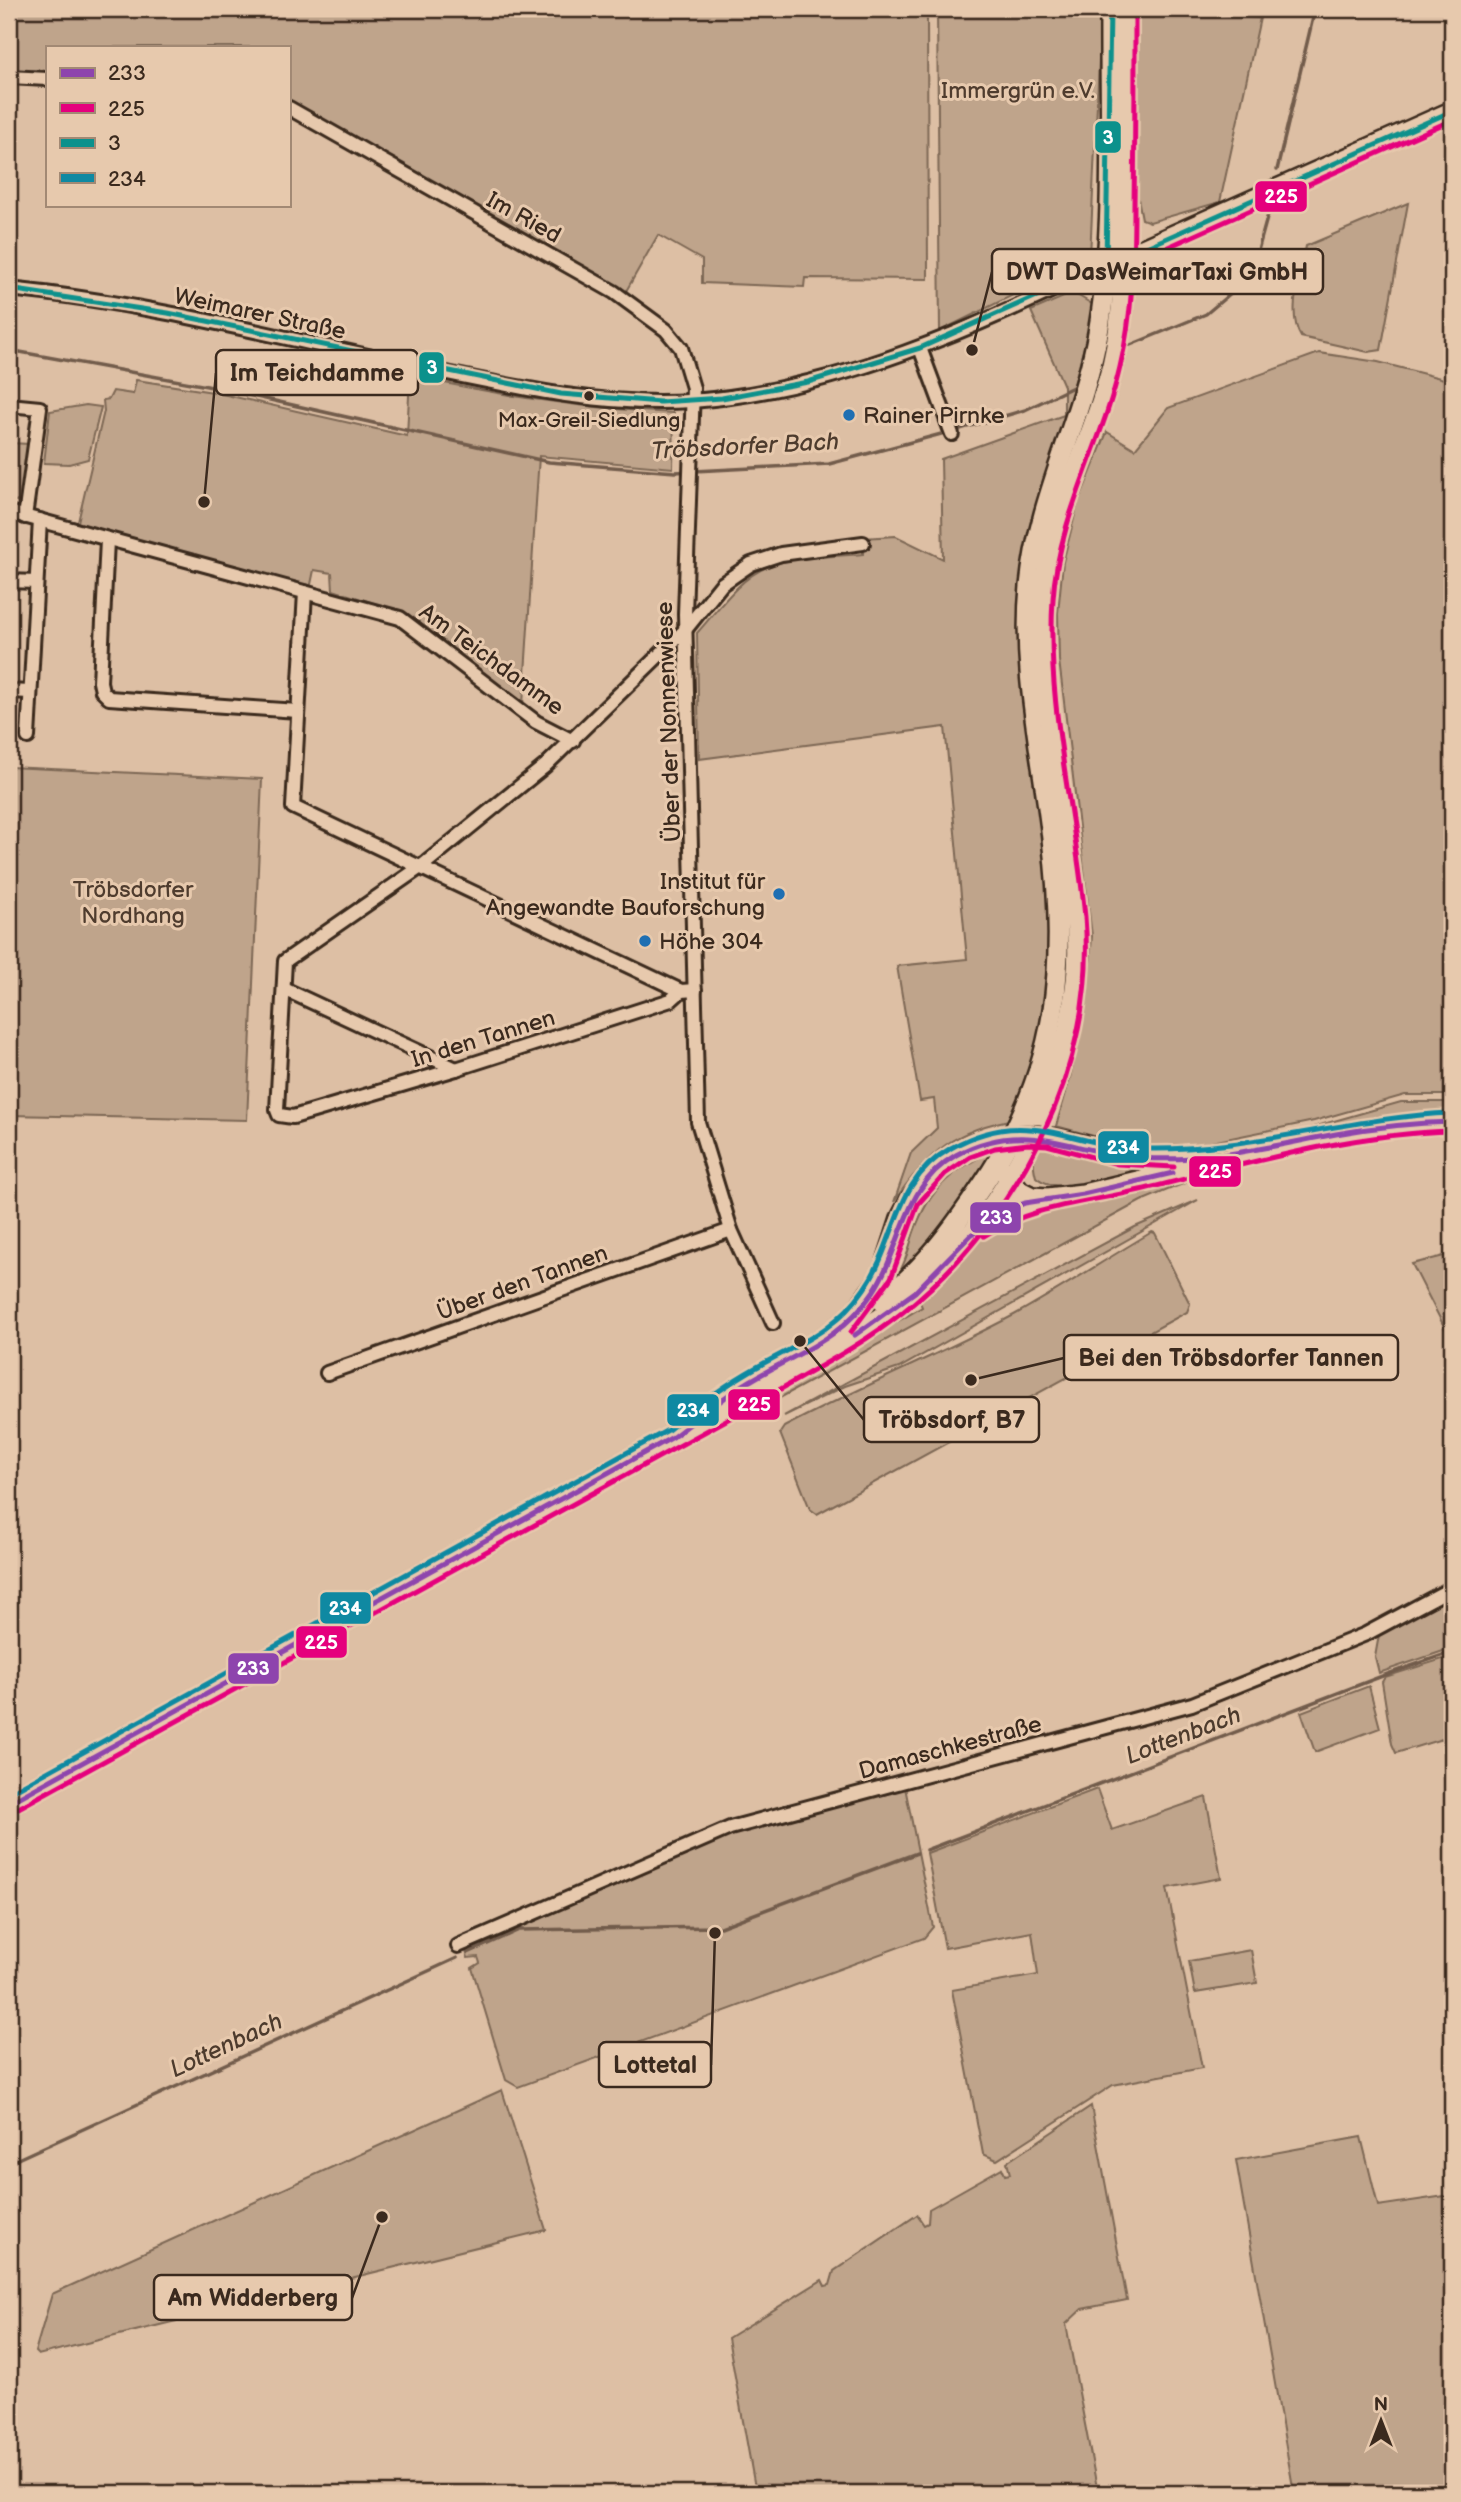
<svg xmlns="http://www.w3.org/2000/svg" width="1461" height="2502" font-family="'Balsamiq Sans',sans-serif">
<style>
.green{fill:#bfa48b;stroke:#7d6754;stroke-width:2}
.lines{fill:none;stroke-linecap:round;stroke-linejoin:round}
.stream{stroke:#725c4c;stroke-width:3.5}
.street-casing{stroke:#3b2a1e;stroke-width:18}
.secondary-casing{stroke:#3b2a1e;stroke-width:23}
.primary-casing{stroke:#3b2a1e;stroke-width:24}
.street{stroke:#e7c9ad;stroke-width:12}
.secondary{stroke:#e7c9ad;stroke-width:18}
.primary{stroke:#e7c9ad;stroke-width:19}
.primary-bridge-casing{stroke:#3b2a1e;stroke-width:24;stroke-linecap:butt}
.primary-bridge{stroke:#e7c9ad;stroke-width:19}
.bus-1-casing{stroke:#e7c9ad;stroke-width:10}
.bus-2-casing{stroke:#e7c9ad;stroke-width:10}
.bus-3-casing{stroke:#e7c9ad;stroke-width:10}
.bus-4-casing{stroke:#e7c9ad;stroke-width:10}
.bus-1{stroke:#8e44ad;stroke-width:5}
.bus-2{stroke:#e5007d;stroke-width:5}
.bus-3{stroke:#0c918c;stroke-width:5}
.bus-4{stroke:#0f89a2;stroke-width:5}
.bus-dot{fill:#3b2a1e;stroke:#e7c9ad;stroke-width:2.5}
.poi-dot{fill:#1f6fb2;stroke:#e7c9ad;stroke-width:2.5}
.labels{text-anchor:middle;stroke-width:6;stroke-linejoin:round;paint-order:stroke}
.bus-label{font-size:21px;fill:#3b2a1e;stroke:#e7c9ad}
.park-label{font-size:23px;fill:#4f3c2e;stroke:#e7c9ad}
.street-label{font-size:23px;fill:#3b2a1e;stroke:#e7c9ad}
.poi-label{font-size:23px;fill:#3b2a1e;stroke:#e7c9ad;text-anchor:start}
.water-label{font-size:24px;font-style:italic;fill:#4d3b2d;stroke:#e7c9ad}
.leader{fill:none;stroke:#3b2a1e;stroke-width:2.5}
.callout-dot{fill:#3b2a1e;stroke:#e7c9ad;stroke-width:2.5}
.callout{fill:#e7c9ad;stroke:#3b2a1e;stroke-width:2.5}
.callout-label{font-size:24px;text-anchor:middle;font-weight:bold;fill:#3b2a1e}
.line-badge{stroke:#e7c9ad;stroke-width:2.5}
.badge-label{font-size:19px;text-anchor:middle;font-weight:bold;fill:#fff}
</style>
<rect width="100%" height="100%" fill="#ddbfa4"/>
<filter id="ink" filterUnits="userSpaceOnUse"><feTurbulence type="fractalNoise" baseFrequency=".0143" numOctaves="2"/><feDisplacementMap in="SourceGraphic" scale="14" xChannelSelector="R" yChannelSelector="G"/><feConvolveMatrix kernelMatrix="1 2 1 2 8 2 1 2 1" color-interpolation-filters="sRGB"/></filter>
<g filter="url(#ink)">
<g class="green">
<polygon points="9,9 916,9 927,12 928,279 805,278 804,287 702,283 702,260 658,235 625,293 289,106 289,47 47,47 47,78 9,76"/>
<polygon points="937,9 1095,10 1095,15 1101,16 1090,257 940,331"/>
<polygon points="1138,9 1260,18 1220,202 1150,222 1142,219 1138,198 1137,12 1140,11"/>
<path d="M1408,203L1381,350L1368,352L1301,337C1286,313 1301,273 1306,246Z"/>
<path d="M1068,295H1077L1092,304L1093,313L1043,501V829L1052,931L1047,1022L1016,1119C957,1128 926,1153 894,1202L911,1153L937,1128L934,1099L920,1101L897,966L967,959L945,727L699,759L697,633C717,611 739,578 767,567C796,555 833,557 863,554V538L896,536L943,559L941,459L1064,415V386L1031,311Z"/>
<path d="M1319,353L1378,362L1452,381V1095H1405L1314,1121L1192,1146L1127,1145L1056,1126C1077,1060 1088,1006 1092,936L1059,660L1058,613L1063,562L1078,503L1107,432L1135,449L1168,408Z"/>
<path d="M410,376C502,395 580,409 674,413L673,468L539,456L523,705L408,614L333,590L332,573L314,570L310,589L77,526L104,411L103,400L109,399L113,391L133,394L136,380L213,392L407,436Z"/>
<polygon points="86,405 101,407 88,459 69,464 44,463 50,411"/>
<polygon points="9,443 30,444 19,502 9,499"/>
<polygon points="9,767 262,779 247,1120 9,1115"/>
<polygon points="1401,1102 1452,1102 1452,1116 1378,1118 1297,1138 1267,1140"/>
<path d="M1452,1127V1135C1346,1134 1238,1159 1141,1201L776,1400L771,1397L922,1307L920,1302C944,1270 973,1239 1005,1215L1318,1143Z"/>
<path d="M1045,1143L1158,1162L1159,1170C1128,1176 1061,1199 1036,1177C1032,1163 1033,1152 1045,1143Z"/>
<path d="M997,1150L920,1257L899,1273C907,1260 909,1246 914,1232C929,1188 956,1166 997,1150Z"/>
<polygon points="1198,1200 899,1368 845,1386 784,1416 1135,1227"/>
<path d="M1152,1232L1155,1233L1190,1304L1187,1312L817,1514L810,1509L780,1433L784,1427C859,1387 939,1355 1014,1315C1061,1289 1106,1259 1152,1232Z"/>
<polygon points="1452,1254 1452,1342 1412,1264"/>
<polygon points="1452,1595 1452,1648 1379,1673 1375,1657 1379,1635"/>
<polygon points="1452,1656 1452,1736 1396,1753 1392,1744 1382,1682 1385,1677"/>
<polygon points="1369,1686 1380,1728 1315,1752 1301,1712"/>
<polygon points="905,1787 933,1927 924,1938 518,2087 506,2080 472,1968 480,1963 478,1957 468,1958 465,1948 731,1834"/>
<polygon points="1097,1789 1112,1830 1206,1797 1221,1878 1167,1888 1202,2068 1113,2085 997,2160 983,2154 952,1990 1038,1975 1032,1932 945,1948 927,1853"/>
<polygon points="1251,1950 1257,1983 1195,1993 1189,1961"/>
<polygon points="502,2090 546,2230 38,2355 35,2352 52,2294"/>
<polygon points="1091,2106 1127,2300 1082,2309 1066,2324 1098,2493 756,2493 728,2338 822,2280 825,2286 830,2285 834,2271 917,2215 924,2225 928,2223 929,2209 1002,2168 1005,2175 1010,2174 1007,2162"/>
<polygon points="1361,2137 1378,2206 1452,2195 1452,2493 1294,2493 1236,2160"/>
</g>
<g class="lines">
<g class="stream">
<polyline points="1277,170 1315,9"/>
<polyline points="1128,346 1206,314 1251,276 1270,207"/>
<polyline points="9,350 207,386 549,462 675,472 829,464 945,433"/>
<polyline points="960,429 1025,410 1075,386"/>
<polyline points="926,1850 1385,1675 1452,1652"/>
<polyline points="468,1953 519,1930 720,1927 917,1853"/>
<polyline points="9,2163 457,1958"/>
</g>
<g class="street-casing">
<g id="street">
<polyline points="9,77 47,79"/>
<polyline points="289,108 614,292 666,330 681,348 693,388 685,614 698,1122 731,1230 773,1323"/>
<path d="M9,289C150,303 289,340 428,369C514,387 603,407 692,401C840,390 974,328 1106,265"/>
<polyline points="920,348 952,434"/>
<polyline points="9,405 40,408 25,517"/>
<polyline points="9,512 400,618 536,722 573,741"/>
<polyline points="107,540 100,682 102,691 109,698 298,711"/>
<polyline points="9,581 36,582"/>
<polyline points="305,592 293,807 681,991"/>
<polyline points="9,691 30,692"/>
<polyline points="28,737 40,520"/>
<polyline points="284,989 456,1069"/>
<polyline points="695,990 681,991 671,1000 456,1069 293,1117 279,1115 277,1110 285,961 422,866 545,766 685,630 722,584 751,564 781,554 863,543"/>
<polyline points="327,1373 731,1230"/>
<polyline points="458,1946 730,1828 1192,1704 1366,1634 1452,1588"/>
</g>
</g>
<g class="secondary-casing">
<g id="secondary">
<polyline points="1112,262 1452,111"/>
<polyline points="1272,1149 1379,1127 1452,1122"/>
</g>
</g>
<g class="primary-casing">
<g id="primary">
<polyline points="1065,1141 1132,1157 1205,1155"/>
<polyline points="1003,1170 1020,1191 1032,1197 1048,1198 1083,1194 1272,1149"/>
<polyline points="984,1225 1013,1207 1042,1200"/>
<path d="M882,1301C925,1268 954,1228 984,1183C1060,1070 1068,962 1051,830C1041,748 1022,669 1030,586C1038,502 1079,425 1096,343C1117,241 1109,114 1110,9"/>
<polyline points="847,1325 883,1274 902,1216 911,1199 939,1167 966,1149"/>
<polyline points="713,1407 779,1365"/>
<path d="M9,1803L746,1399C797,1368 851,1342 898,1305C999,1227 1062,1107 1076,981C1081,943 1074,903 1070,865C1060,775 1038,686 1044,595C1051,513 1093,443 1112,365C1126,304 1125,242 1126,180C1126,123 1126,66 1126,9"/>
</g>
</g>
<use href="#street" class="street"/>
<use href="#secondary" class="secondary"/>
<use href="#primary" class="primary"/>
<g class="primary-bridge-casing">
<path id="primary-bridge" d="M966,1149C999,1134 1031,1132 1065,1141"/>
</g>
<use href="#primary-bridge" class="primary-bridge"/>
<g class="bus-1-casing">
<g id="bus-1">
<polyline points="855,1335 915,1292 971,1235 1003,1212 1025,1203 1083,1194 1173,1173"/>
<path d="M9,1803L673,1437C698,1418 723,1397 750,1381C798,1352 840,1341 873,1292C904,1245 902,1186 956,1155C1025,1117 1072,1153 1142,1158C1207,1163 1272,1146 1336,1134C1375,1127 1413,1123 1452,1122"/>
</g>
</g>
<g class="bus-2-casing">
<g id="bus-2">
<polyline points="1110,273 1452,120"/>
<path d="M984,1236C1032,1205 1086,1203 1140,1190C1244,1165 1345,1134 1452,1131"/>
<polyline points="851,1332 891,1278 918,1204 945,1174 970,1157 995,1148 1028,1144 1047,1145 1118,1164 1174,1167"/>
<path d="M13,1811L750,1407C801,1376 856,1350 903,1312C1018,1220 1098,1066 1085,917C1075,811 1046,705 1053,599C1058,517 1102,445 1120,367C1133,314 1134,258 1134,204C1135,139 1135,74 1135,9"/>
</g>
</g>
<g class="bus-3-casing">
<g id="bus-3">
<polyline points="1106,265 1110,9"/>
<polyline points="9,289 168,313 561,394 660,402 722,398 808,382 920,348 1452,111"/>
</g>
</g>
<g class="bus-4-casing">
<path id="bus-4" d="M9,1793L668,1430C693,1410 718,1390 745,1374C791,1346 833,1335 864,1289C899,1239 892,1182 951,1148C1029,1104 1071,1148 1147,1149C1250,1151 1349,1117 1452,1113"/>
</g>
<use href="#bus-1" class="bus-1"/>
<use href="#bus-2" class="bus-2"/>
<use href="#bus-3" class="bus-3"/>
<use href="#bus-4" class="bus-4"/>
</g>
</g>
<circle class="bus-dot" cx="589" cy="396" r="6"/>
<g class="poi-dot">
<circle cx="849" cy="415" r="7"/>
<circle cx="779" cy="894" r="7"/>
<circle cx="645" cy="941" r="7"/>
</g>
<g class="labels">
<g class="bus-label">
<text x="589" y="427">Max-Greil-Siedlung</text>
</g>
<g class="park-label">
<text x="1018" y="98">Immergrün e.V.</text>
<text x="133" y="897">Tröbsdorfer<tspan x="133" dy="26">Nordhang</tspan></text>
</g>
<g class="street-label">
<text transform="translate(524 217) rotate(29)" y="8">Im Ried</text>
<text transform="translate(260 313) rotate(12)" y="8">Weimarer Straße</text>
<text transform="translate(492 659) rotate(36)" y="8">Am Teichdamme</text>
<text transform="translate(668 722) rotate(-92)" y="8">Über der Nonnenwiese</text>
<text transform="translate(483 1038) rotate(-17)" y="8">In den Tannen</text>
<text transform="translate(522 1282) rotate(-20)" y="8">Über den Tannen</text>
<text transform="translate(950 1747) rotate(-15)" y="8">Damaschkestraße</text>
</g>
<g class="poi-label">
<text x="863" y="423">Rainer Pirnke</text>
<text x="765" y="889" text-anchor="end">Institut für<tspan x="765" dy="26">Angewandte Bauforschung</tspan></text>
<text x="659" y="949">Höhe 304</text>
</g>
<g class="water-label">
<text transform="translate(745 446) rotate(-3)" y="8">Tröbsdorfer Bach</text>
<text transform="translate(1183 1735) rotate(-21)" y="8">Lottenbach</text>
<text transform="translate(226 2045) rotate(-25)" y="8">Lottenbach</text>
</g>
</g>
<path class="leader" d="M972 350L992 272M204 502L216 373M971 1380L1064 1358M800 1341L864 1420M715 1933L711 2065M382 2217L352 2298"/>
<g class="callout-dot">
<circle cx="972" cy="350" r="7"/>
<circle cx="204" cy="502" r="7"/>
<circle cx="971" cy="1380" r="7"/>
<circle cx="800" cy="1341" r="7"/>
<circle cx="715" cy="1933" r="7"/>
<circle cx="382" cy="2217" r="7"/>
</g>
<g class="callout">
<rect x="992" y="249" width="331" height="45" rx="7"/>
<rect x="216" y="350" width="202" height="45" rx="7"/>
<rect x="1064" y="1335" width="334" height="45" rx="7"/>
<rect x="864" y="1397" width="175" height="45" rx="7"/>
<rect x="599" y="2042" width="112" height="45" rx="7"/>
<rect x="154" y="2275" width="198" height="45" rx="7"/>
</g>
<g class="callout-label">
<text x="1157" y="280">DWT DasWeimarTaxi GmbH</text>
<text x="317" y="381">Im Teichdamme</text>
<text x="1231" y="1366">Bei den Tröbsdorfer Tannen</text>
<text x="952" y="1428">Tröbsdorf, B7</text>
<text x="655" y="2073">Lottetal</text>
<text x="253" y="2306">Am Widderberg</text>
</g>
<g class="line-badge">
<rect x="1094" y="120" width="28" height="34" rx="7" fill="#0c918c"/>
<rect x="1254" y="180" width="54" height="33" rx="7" fill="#e5007d"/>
<rect x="418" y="351" width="27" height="33" rx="7" fill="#0c918c"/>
<rect x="1097" y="1130" width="53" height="34" rx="7" fill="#0f89a2"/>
<rect x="1188" y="1155" width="54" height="33" rx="7" fill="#e5007d"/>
<rect x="969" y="1201" width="53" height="33" rx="7" fill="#8e44ad"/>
<rect x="727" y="1388" width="54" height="33" rx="7" fill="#e5007d"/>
<rect x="666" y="1393" width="54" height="34" rx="7" fill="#0f89a2"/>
<rect x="319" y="1591" width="53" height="34" rx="7" fill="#0f89a2"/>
<rect x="295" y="1625" width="53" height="34" rx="7" fill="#e5007d"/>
<rect x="227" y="1652" width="53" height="33" rx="7" fill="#8e44ad"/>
</g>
<g class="badge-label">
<text x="1108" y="144">3</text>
<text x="1281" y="203">225</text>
<text x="432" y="374">3</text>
<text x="1123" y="1154">234</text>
<text x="1215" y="1178">225</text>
<text x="996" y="1224">233</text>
<text x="754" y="1411">225</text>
<text x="693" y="1417">234</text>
<text x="345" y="1615">234</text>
<text x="321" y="1649">225</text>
<text x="253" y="1675">233</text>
</g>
<rect width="1461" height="2502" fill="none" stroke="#e7c9ad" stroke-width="35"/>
<rect x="18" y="18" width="1426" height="2467" fill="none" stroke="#3b2a1e" stroke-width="2.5" filter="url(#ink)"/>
<rect x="46" y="46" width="245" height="161" fill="#e7c9ad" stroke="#a28974" stroke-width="2"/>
<rect x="60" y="68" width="35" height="10" fill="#8e44ad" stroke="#a28974" stroke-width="2"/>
<text x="108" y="80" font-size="21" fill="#3b2a1e">233</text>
<rect x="60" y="103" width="35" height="10" fill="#e5007d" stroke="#a28974" stroke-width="2"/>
<text x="108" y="116" font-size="21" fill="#3b2a1e">225</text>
<rect x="60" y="138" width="35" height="10" fill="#0c918c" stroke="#a28974" stroke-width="2"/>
<text x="108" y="150" font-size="21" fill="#3b2a1e">3</text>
<rect x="60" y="173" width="35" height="10" fill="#0f89a2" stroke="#a28974" stroke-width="2"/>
<text x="108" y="186" font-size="21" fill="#3b2a1e">234</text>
<g transform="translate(1381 2421)" stroke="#e7c9ad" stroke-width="5" paint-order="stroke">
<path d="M0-5L12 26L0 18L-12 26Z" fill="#3b2a1e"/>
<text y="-10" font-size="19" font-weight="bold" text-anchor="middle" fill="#3b2a1e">N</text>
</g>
</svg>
